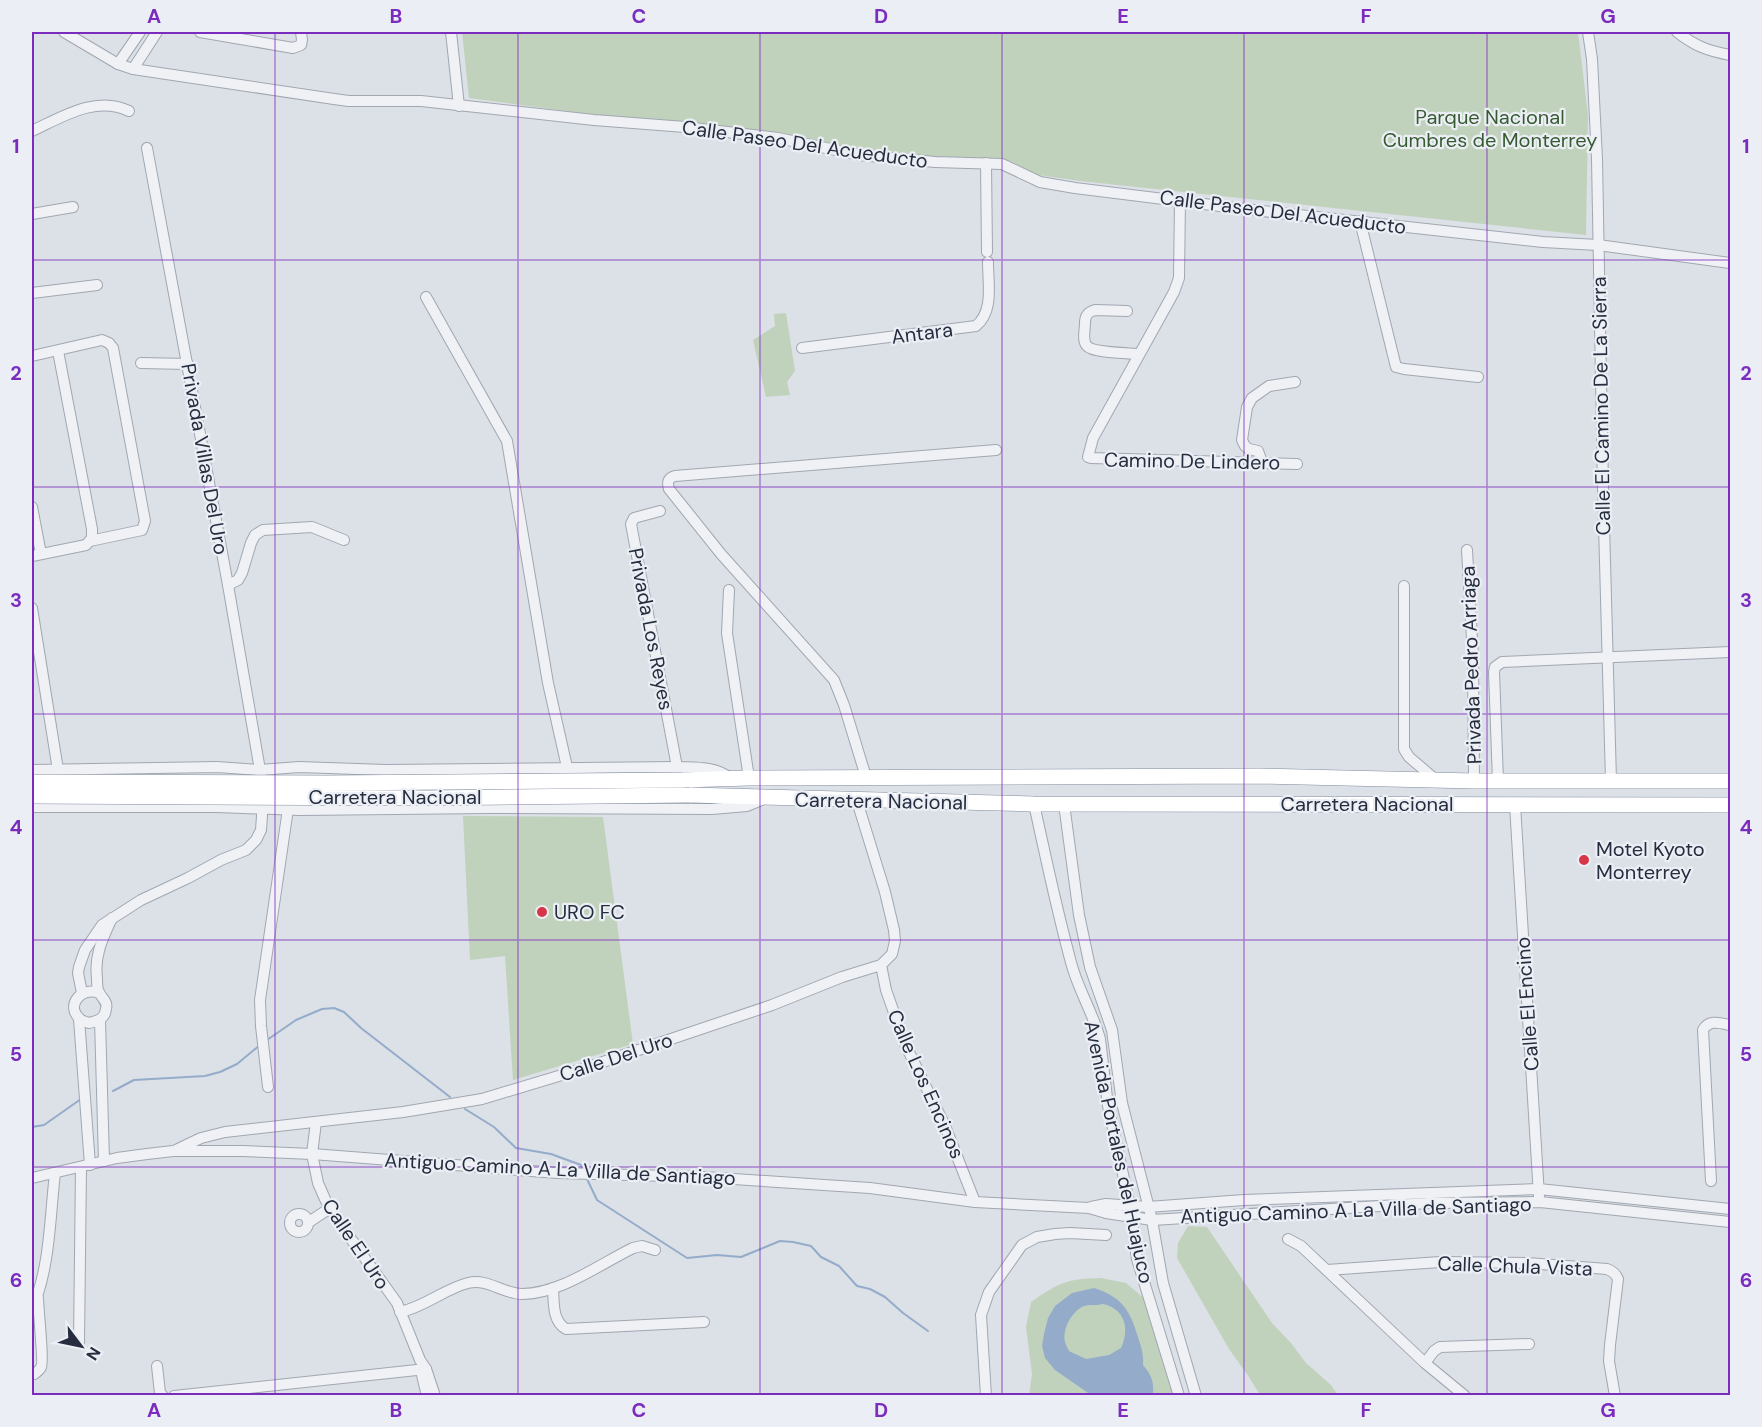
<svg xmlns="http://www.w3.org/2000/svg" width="1762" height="1427" font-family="'DM Sans',sans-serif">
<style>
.green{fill:#c1d2bc}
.water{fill:#94acca;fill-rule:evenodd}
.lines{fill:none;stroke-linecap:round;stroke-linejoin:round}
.stream{stroke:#94acca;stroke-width:2}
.minor-casing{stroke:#a1a7b1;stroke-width:12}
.highway-casing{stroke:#828c9f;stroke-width:16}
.minor{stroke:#eff1f5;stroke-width:10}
.highway{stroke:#fff;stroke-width:15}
.highway-bridge-casing{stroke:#828c9f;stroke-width:16;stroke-linecap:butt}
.highway-bridge{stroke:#fff;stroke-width:15}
.grid{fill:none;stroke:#7b2cbf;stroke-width:1.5;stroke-opacity:0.55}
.poi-dot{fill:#d73647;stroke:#ebeff5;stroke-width:2}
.labels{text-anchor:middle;stroke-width:4.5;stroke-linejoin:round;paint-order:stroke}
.park-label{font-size:20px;fill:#375b31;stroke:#ebeff5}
.street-label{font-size:20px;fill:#252d3e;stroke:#ebeff5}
.poi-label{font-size:20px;fill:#252d3e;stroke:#ebeff5;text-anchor:start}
.neatline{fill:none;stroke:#7b2cbf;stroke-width:2}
.grid-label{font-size:20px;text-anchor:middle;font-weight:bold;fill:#7b2cbf}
</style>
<rect width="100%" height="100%" fill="#dce0e7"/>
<g class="green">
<polygon points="462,32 1578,32 1588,115 1586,235 1080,181 898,155 469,98"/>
<polygon points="786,313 795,371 787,382 790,395 766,397 753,340 775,326 774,314"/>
<polygon points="463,816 603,817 633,1044 513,1080 505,956 470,960"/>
<polygon points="1188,1226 1207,1227 1272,1323 1291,1343 1306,1363 1331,1385 1338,1395 1260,1395 1249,1377 1229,1349 1177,1258 1178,1243"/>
<path d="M1101,1278L1126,1283L1146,1300L1173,1395L1029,1396L1032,1374L1026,1327L1031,1302C1060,1282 1066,1279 1101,1278Z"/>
</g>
<path class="water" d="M1094,1288C1122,1297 1130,1310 1138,1337C1141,1347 1144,1354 1143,1365C1152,1375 1154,1383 1153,1395H1091L1055,1370L1045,1358L1042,1346L1044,1334L1048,1318L1055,1306L1072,1293ZM1103,1304C1125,1309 1130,1329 1121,1348L1109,1355L1086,1359L1069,1351C1068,1348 1066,1346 1065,1342C1062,1329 1072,1311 1084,1306C1090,1304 1096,1306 1103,1304Z"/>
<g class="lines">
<g class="stream">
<polyline points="267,1040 296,1020 322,1009 334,1008 344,1012 361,1028 450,1097"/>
<polyline points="113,1091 134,1080 205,1076 220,1072 237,1064 260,1045"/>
<polyline points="465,1109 494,1127 516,1148 551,1154 581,1165 584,1171"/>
<polyline points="32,1127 44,1125 81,1099"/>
<polyline points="587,1179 597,1200 687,1258 717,1255 741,1257 780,1241 793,1242 811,1246 821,1257 839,1266 857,1286 870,1289 885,1297 903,1313 928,1331"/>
</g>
<g class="minor-casing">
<g id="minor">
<polyline points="64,32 118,64 133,69 334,99 349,101 421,101 594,120 685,127 778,138 859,155 935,162 1002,164 1040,182 1075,188 1244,209 1543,242 1598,245 1730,263"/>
<polyline points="200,32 293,48 301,45 302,40 301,32"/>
<polyline points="451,32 459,106"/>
<polyline points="1588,32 1592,59 1597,159 1603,488 1611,781"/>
<path d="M1677,32C1695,46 1708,51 1730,55"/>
<polyline points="118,64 140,32"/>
<polyline points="133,69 157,32"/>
<path d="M32,131C62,117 96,95 129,111"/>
<polyline points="986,163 987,252"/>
<polyline points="1180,200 1179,278 1174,292 1093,438 1088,457 1091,458 1297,464"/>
<polyline points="32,214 73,207"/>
<polyline points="1360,221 1396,367 1404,369 1478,377"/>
<polyline points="32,293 97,285"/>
<polyline points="426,297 507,441 548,683 567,767"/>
<path d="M1127,311L1095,310C1088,312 1085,315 1085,323C1085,330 1082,341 1087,346C1093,353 1129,353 1139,354"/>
<path d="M802,348L976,326C994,311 988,284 988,262"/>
<polyline points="32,356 102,340 109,343 113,348 145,521 142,530 90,541"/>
<polyline points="141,363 188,364"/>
<polyline points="1262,462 1258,451 1249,449 1245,446 1242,440 1247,407 1252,398 1269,386 1295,382"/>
<polyline points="32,507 41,554"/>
<polyline points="660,511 634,518 631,524 677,767"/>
<polyline points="1467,550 1473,657 1474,781"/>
<polyline points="32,556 86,545 92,538 92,529 58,351"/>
<polyline points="228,585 238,580 242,573 251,543 255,535 263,530 312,527 344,540"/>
<polyline points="1404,586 1404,749 1409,757 1436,780"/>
<polyline points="729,590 727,633 749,778"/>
<polyline points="32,608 58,770"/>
<path d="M32,770L217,767L260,770L299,767L386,770L677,767C696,768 715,766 730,778"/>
<path d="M866,777L844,705L834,680L721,554L669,489C667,482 668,478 675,476L996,450"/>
<polyline points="1498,781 1494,672 1495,667 1502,662 1730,652"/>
<path d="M1034,804C1046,858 1057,912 1072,966C1079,991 1093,1013 1100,1039L1108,1106L1130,1206L1137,1259L1179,1396"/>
<polyline points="1064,804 1079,915 1090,967 1112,1030 1122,1103 1152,1220 1163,1283 1196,1396"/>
<polyline points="1515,805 1539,1196"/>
<polyline points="32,807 216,807 300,810 488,808 712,809 747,806 764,799"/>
<polyline points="881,965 886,990 905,1044 945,1126 975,1202"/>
<polyline points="82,993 78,973 79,967 85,950 102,925 141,900 188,878 221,860 246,850 256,840 261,830 262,816 260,770 228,585 147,148"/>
<path d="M99,993C81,986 65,1006 80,1019C82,1021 86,1022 89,1023C98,1021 105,1019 106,1009C108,1001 102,999 99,992C97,989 97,982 97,978C94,955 103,938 112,918"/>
<polyline points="79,1019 90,1165"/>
<polyline points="100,1020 104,1161"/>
<polyline points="268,1087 261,1026 260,1000 288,809"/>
<polyline points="316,1122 312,1154 318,1183 325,1199 336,1218 397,1303 420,1360 426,1369 435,1396"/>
<polyline points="176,1150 201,1138 225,1132 403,1112 482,1099 585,1068 772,1005 842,977 881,965 892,954 895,941 894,930 885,892 857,801"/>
<polyline points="32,1178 117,1158 147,1154 173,1151 242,1151 312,1154 558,1173 704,1177 824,1185 870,1188 975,1202 1089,1208 1106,1213 1152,1220 1429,1203 1540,1202 1730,1222"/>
<path d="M1711,1181L1703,1030C1709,1019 1720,1023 1730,1025"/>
<polyline points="1091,1207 1106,1204 1148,1207 1244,1200 1539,1189 1730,1209"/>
<circle cx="299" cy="1223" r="9"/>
<polyline points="309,1222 330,1208"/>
<polyline points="1288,1239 1301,1246 1425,1363 1465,1396"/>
<path d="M1327,1270L1440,1262L1527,1263L1607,1269C1612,1271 1616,1274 1618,1279L1610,1345L1609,1361L1615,1396"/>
<path d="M553,1288C554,1302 552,1321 566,1329L704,1322"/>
<path d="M32,1309C50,1269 50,1216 55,1173"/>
<path d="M400,1312C425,1307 444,1289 468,1283C487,1278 504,1294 522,1294C560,1294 600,1264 633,1248L642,1246L655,1250"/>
<polyline points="79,1343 81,1167"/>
<polyline points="1425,1363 1434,1351 1440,1347 1529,1344"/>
<polyline points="157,1366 160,1393 163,1396"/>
<path d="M32,1374H34C37,1372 40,1370 41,1367C44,1363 38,1307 38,1298"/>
<polyline points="422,1375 427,1396"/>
<polyline points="174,1396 426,1369"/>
<polyline points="986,1396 981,1315 989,1292 1022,1245 1037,1237 1055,1234 1070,1233 1106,1235"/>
</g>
</g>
<g class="highway-casing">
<g id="highway">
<polyline points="683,780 749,778 1259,776 1474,781 1730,781"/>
<polyline points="690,795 1034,804 1730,805"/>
</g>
</g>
<use href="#minor" class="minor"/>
<use href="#highway" class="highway"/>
<g class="highway-bridge-casing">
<g id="highway-bridge">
<polyline points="32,782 327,783 683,780"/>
<polyline points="32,796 426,798 690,795"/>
</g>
</g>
<use href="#highway-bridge" class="highway-bridge"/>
</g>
<path class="grid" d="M275,32V1396M518,32V1396M760,32V1396M1002,32V1396M1244,32V1396M1487,32V1396M32,260H1730M32,487H1730M32,714H1730M32,940H1730M32,1167H1730"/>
<g class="poi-dot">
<circle cx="1584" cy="860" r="6"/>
<circle cx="542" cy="912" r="6"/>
</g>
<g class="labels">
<g class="park-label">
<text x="1490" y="124">Parque Nacional<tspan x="1490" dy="23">Cumbres de Monterrey</tspan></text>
</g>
<g class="street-label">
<text transform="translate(805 144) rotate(8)" y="7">Calle Paseo Del Acueducto</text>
<text transform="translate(1283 212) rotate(7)" y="7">Calle Paseo Del Acueducto</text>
<text transform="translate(922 333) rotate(-7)" y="7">Antara</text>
<text transform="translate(1601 406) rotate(-91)" y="7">Calle El Camino De La Sierra</text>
<text transform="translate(205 459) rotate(80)" y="7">Privada Villas Del Uro</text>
<text transform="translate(1192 461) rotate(1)" y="7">Camino De Lindero</text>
<text transform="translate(651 629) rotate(79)" y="7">Privada Los Reyes</text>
<text transform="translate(1471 665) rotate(-92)" y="7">Privada Pedro Arriaga</text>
<text x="395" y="804">Carretera Nacional</text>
<text transform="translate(881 801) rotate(1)" y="7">Carretera Nacional</text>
<text x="1367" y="811">Carretera Nacional</text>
<text transform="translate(1527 1004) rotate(-94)" y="7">Calle El Encino</text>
<text transform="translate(616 1057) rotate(-18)" y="7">Calle Del Uro</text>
<text transform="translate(926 1084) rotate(66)" y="7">Calle Los Encinos</text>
<text transform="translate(1119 1152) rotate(78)" y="7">Avenida Portales del Huajuco</text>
<text transform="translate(560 1169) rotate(3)" y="7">Antiguo Camino A La Villa de Santiago</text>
<text transform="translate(1356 1210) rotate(-2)" y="7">Antiguo Camino A La Villa de Santiago</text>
<text transform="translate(356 1244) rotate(56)" y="7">Calle El Uro</text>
<text transform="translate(1515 1266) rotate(2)" y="7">Calle Chula Vista</text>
</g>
<g class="poi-label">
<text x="1596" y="856">Motel Kyoto<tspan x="1596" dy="23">Monterrey</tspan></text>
<text x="554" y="919">URO FC</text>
</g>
</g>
<rect width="1762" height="1427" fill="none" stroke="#ebeff5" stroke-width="66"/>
<g transform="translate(81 1346) rotate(122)" stroke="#ebeff5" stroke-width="4.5" paint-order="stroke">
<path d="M0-4.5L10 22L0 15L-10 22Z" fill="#252d3e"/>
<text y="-9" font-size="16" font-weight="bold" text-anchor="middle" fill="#252d3e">N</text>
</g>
<rect x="33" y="33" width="1696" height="1361" class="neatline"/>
<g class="grid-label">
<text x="154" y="23">A</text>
<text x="396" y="23">B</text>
<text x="639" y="23">C</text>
<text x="881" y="23">D</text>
<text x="1123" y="23">E</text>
<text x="1366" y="23">F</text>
<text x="1608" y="23">G</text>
<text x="16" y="153">1</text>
<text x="1746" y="153">1</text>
<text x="16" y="380">2</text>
<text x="1746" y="380">2</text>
<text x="16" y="607">3</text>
<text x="1746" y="607">3</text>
<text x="16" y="834">4</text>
<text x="1746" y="834">4</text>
<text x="16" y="1061">5</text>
<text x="1746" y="1061">5</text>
<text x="16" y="1287">6</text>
<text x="1746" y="1287">6</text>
<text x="154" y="1417">A</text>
<text x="396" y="1417">B</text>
<text x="639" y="1417">C</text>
<text x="881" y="1417">D</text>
<text x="1123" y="1417">E</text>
<text x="1366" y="1417">F</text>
<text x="1608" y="1417">G</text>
</g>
</svg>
